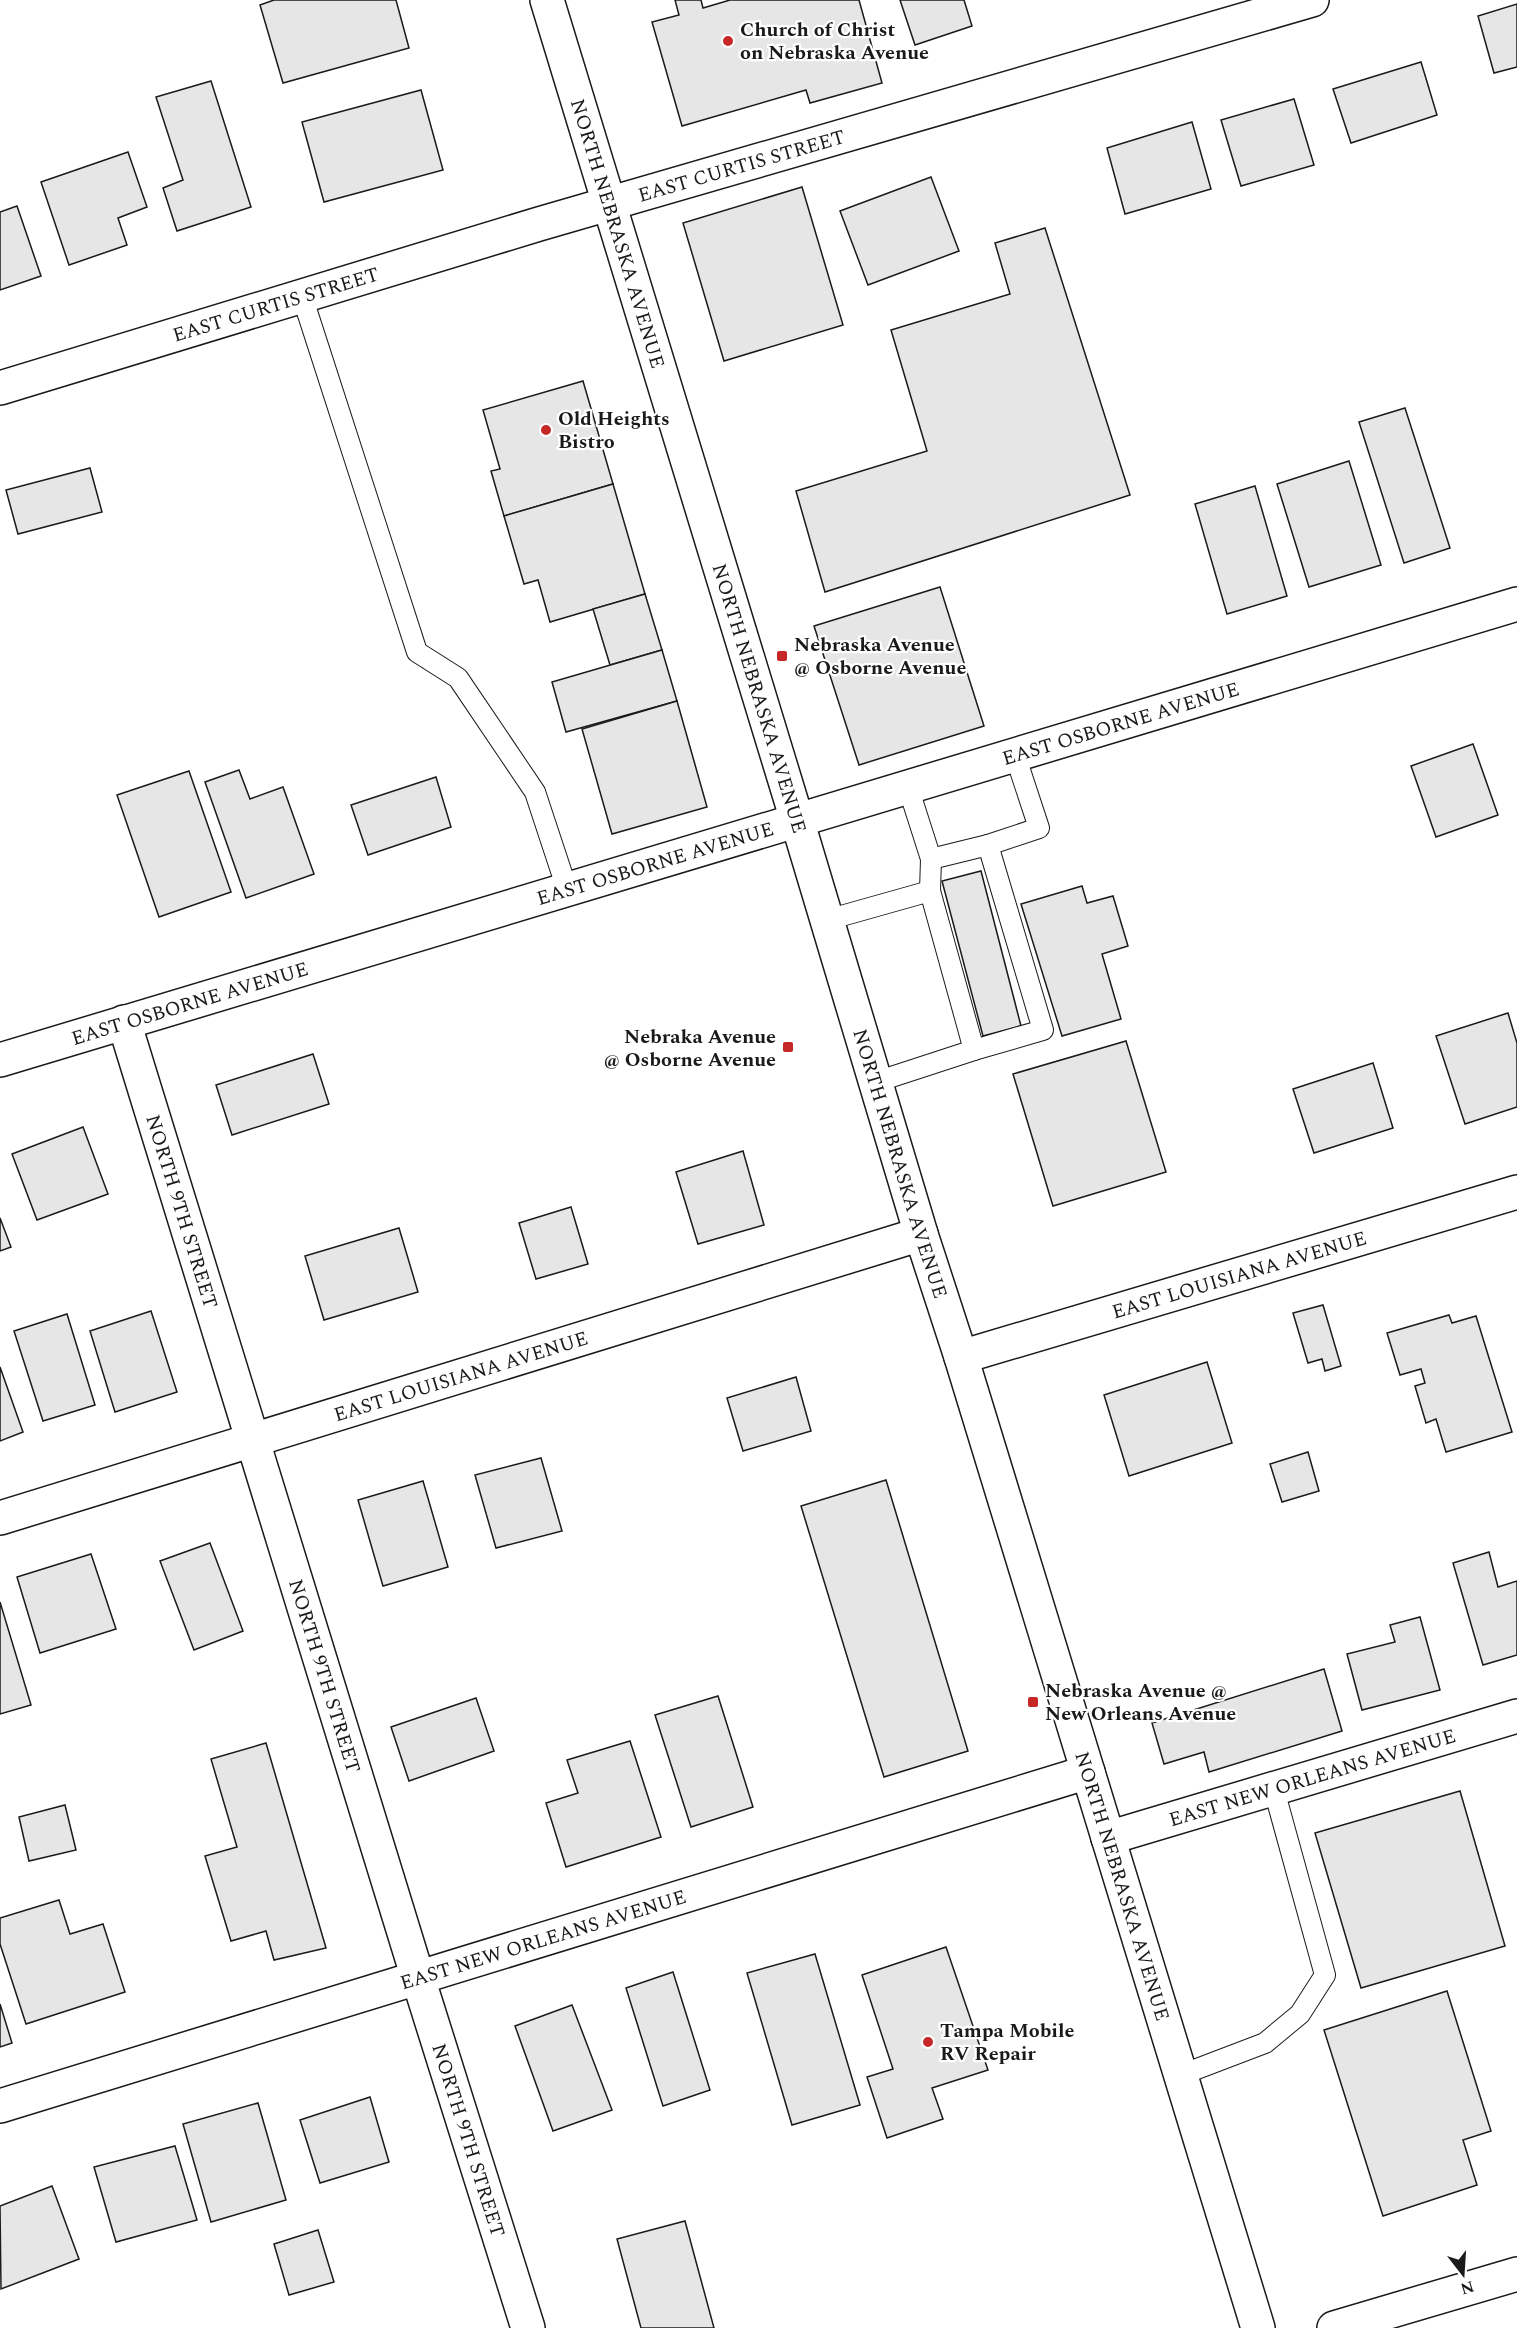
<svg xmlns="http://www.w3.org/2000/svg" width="1517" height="2328" font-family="Spectral,serif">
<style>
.building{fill:#e6e6e6;stroke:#1a1a1a;stroke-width:1.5}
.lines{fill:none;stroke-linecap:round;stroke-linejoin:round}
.lane-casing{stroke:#1a1a1a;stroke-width:22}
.street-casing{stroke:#1a1a1a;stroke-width:36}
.secondary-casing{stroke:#1a1a1a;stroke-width:36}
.primary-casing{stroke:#1a1a1a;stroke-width:36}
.lane{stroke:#fff;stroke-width:20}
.street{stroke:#fff;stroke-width:33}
.secondary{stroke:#fff;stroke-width:33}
.primary{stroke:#fff;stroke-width:33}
.poi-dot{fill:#c62828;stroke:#fff;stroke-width:2}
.labels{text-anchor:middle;stroke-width:4.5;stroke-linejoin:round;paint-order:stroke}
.poi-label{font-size:20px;font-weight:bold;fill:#1a1a1a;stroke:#fff;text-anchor:start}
.street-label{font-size:20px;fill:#1a1a1a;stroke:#fff}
</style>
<rect width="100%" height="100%" fill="#fff"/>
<g class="building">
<polygon points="396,0 409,48 283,83 260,5 274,0"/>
<polygon points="675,0 701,0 703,8 730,0 859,0 882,83 810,103 806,90 682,126 652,22 679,15"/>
<polygon points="900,0 964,0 972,26 915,45"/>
<polygon points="1517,4 1517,67 1494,73 1478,16"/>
<polygon points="1421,62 1437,115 1351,143 1333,89"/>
<polygon points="211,81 251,207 177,231 163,188 183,180 156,97"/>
<polygon points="421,90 443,170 324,202 302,122"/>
<polygon points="1294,99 1314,165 1241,186 1221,120"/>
<polygon points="1192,122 1211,189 1125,214 1107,148"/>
<polygon points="128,152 147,207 118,218 127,245 69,265 41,182"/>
<polygon points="931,177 959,251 868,285 840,211"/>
<polygon points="802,187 843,325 724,361 683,223"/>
<polygon points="17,206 41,276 0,290 0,212"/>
<polygon points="1045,228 1130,495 825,592 796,491 927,451 891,330 1010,294 995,243"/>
<polygon points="583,381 613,484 504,516 491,471 500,469 483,410"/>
<polygon points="1405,408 1450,548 1404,563 1359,422"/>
<polygon points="1349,461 1381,565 1309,587 1277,484"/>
<polygon points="90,468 102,512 18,534 6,490"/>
<polygon points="613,484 645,594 550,622 538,580 524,584 504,516"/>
<polygon points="1255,486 1287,596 1227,614 1195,504"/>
<polygon points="940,587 984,726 859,765 814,626"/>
<polygon points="645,594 662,650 610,665 593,609"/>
<polygon points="662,650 677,701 566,732 552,682"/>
<polygon points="677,701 707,807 612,834 582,729"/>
<polygon points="1473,744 1498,815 1436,837 1411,766"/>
<polygon points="239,770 250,799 283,787 314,874 246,898 205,782"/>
<polygon points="189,771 231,892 159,917 117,795"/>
<polygon points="436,777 451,827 368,855 351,805"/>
<polygon points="981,871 1021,1026 983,1036 942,881"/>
<polygon points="1082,886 1087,903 1113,896 1128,946 1102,954 1121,1019 1062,1036 1021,904"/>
<polygon points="1508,1013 1517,1043 1517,1107 1465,1124 1436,1036"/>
<polygon points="1126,1041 1166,1172 1053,1206 1013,1074"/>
<polygon points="313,1054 329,1104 232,1135 216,1085"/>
<polygon points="1373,1063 1393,1128 1314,1153 1293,1089"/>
<polygon points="83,1127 108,1194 37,1220 12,1154"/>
<polygon points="743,1151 764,1225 698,1244 676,1172"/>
<polygon points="571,1207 588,1264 536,1279 519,1223"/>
<polygon points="0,1218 11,1247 0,1251"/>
<polygon points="399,1228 418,1292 324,1320 305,1256"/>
<polygon points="1323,1305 1341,1366 1325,1371 1322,1359 1308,1363 1293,1313"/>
<polygon points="151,1311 177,1392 115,1412 90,1331"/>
<polygon points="67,1314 95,1405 43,1421 14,1331"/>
<polygon points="1449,1315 1452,1323 1476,1316 1512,1432 1446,1452 1436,1419 1426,1423 1415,1386 1425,1383 1421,1369 1400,1375 1387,1333"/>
<polygon points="1207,1362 1232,1443 1129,1476 1104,1395"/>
<polygon points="0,1367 23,1432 0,1441"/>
<polygon points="796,1377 811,1431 743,1451 727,1398"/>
<polygon points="1308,1452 1319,1491 1282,1502 1270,1464"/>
<polygon points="541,1458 562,1531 496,1548 475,1475"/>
<polygon points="886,1480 968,1751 884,1777 801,1506"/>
<polygon points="423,1481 448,1567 383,1586 358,1500"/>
<polygon points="210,1543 243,1631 194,1650 160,1561"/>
<polygon points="1489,1552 1498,1587 1517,1581 1517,1655 1483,1665 1453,1563"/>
<polygon points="91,1554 116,1629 40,1653 17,1577"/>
<polygon points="0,1602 31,1705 0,1714"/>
<polygon points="1420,1617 1440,1690 1362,1710 1347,1654 1395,1642 1390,1625"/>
<polygon points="1324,1669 1342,1731 1209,1772 1204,1752 1164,1764 1152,1723"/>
<polygon points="718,1696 753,1807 691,1827 655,1715"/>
<polygon points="476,1698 494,1751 409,1781 391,1727"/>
<polygon points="630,1741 661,1837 566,1867 546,1803 578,1793 567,1760"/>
<polygon points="266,1743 326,1948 274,1960 266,1931 231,1941 205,1856 237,1847 211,1759"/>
<polygon points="1460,1791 1505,1946 1361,1988 1315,1833"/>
<polygon points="65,1805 76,1850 29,1861 19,1817"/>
<polygon points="59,1900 70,1934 103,1924 125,1992 26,2024 0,1944 0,1918"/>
<polygon points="946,1947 988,2070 932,2088 943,2119 887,2138 867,2077 893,2069 862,1975"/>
<polygon points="815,1954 860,2105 792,2125 747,1973"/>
<polygon points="673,1972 710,2090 663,2106 626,1988"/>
<polygon points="1447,1991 1491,2131 1463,2140 1477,2185 1383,2216 1324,2030"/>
<polygon points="0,2004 12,2043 0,2047"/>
<polygon points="572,2005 612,2110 553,2131 515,2026"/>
<polygon points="370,2097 389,2162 320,2183 300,2120"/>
<polygon points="258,2103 286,2200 211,2222 183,2124"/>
<polygon points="175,2146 197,2220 116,2242 94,2167"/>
<polygon points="52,2186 79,2259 1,2289 0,2206"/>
<polygon points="685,2221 714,2328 641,2328 617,2239"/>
<polygon points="318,2230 334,2282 289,2295 274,2244"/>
</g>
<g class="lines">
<g class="lane-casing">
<g id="lane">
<polyline points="302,296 417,652 458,678 535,792 567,889"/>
<polyline points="908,787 931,859 930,891"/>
<polyline points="931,859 988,845"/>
<polyline points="827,920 930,891 974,1050"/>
<polyline points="876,1082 974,1050 1043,1030 988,845 1039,828 1015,755"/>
<polyline points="1181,2075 1265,2043 1300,2014 1325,1975 1274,1790"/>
</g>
</g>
<g class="street-casing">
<g id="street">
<path id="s1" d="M0,388L539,224L1312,0"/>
<path id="s2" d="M124,1022L418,1978L528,2328"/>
<path id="s3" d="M961,1357L1517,1192"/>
<path id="s4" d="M0,1518L921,1234"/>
<path id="s5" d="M1108,1838L1517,1716"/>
<path id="s6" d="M0,2106L1088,1772"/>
<polyline points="1334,2328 1517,2274"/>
</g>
</g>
<g class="secondary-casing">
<g id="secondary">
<path id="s7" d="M0,1060L1517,604"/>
</g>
</g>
<g class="primary-casing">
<g id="primary">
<path id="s8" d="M547,0L797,820L921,1234L961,1357L1258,2328"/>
</g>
</g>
<use href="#lane" class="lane"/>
<use href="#street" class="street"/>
<use href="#secondary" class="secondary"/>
<use href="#primary" class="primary"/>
</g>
<g class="poi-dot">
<circle cx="728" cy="41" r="6"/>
<circle cx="546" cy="430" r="6"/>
<rect x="776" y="650" width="12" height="12" rx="3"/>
<rect x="782" y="1041" width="12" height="12" rx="3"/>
<rect x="1027" y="1696" width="12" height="12" rx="3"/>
<circle cx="928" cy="2042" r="6"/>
</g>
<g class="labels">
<g class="poi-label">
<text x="740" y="36">Church of Christ<tspan x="740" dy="23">on Nebraska Avenue</tspan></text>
<text x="558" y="425">Old Heights<tspan x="558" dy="23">Bistro</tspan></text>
<text x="794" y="651">Nebraska Avenue<tspan x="794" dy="23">@ Osborne Avenue</tspan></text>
<text x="776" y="1043" text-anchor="end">Nebraka Avenue<tspan x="776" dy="23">@ Osborne Avenue</tspan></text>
<text x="1045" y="1697">Nebraska Avenue @<tspan x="1045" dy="23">New Orleans Avenue</tspan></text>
<text x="940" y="2037">Tampa Mobile<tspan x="940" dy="23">RV Repair</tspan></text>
</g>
<g class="street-label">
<text dy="7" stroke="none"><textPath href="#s1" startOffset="774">EAST CURTIS STREET</textPath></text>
<text dy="7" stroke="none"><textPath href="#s8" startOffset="244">NORTH NEBRASKA AVENUE</textPath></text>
<text dy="7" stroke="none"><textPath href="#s1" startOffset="288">EAST CURTIS STREET</textPath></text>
<text dy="7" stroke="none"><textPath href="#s8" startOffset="730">NORTH NEBRASKA AVENUE</textPath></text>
<text dy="7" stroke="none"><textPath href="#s7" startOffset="1170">EAST OSBORNE AVENUE</textPath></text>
<text dy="7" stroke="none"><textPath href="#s7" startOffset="684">EAST OSBORNE AVENUE</textPath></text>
<text dy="7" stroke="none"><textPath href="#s7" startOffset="198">EAST OSBORNE AVENUE</textPath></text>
<text dy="7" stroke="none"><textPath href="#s8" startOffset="1216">NORTH NEBRASKA AVENUE</textPath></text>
<text dy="7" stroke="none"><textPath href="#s2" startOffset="198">NORTH 9TH STREET</textPath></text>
<text dy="7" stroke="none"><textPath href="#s3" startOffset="290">EAST LOUISIANA AVENUE</textPath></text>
<text dy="7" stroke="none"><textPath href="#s4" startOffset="482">EAST LOUISIANA AVENUE</textPath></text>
<text dy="7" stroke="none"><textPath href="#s2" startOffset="684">NORTH 9TH STREET</textPath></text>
<text dy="7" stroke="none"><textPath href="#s5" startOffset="213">EAST NEW ORLEANS AVENUE</textPath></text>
<text dy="7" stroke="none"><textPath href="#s8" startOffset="1972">NORTH NEBRASKA AVENUE</textPath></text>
<text dy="7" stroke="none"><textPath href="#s6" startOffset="568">EAST NEW ORLEANS AVENUE</textPath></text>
<text dy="7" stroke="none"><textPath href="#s2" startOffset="1170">NORTH 9TH STREET</textPath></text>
</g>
</g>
<g transform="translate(1463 2274) rotate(163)" stroke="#ffffff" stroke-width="4.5" paint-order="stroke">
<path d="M0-4.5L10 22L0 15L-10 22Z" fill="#1a1a1a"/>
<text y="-9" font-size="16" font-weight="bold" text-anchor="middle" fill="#1a1a1a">N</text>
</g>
</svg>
